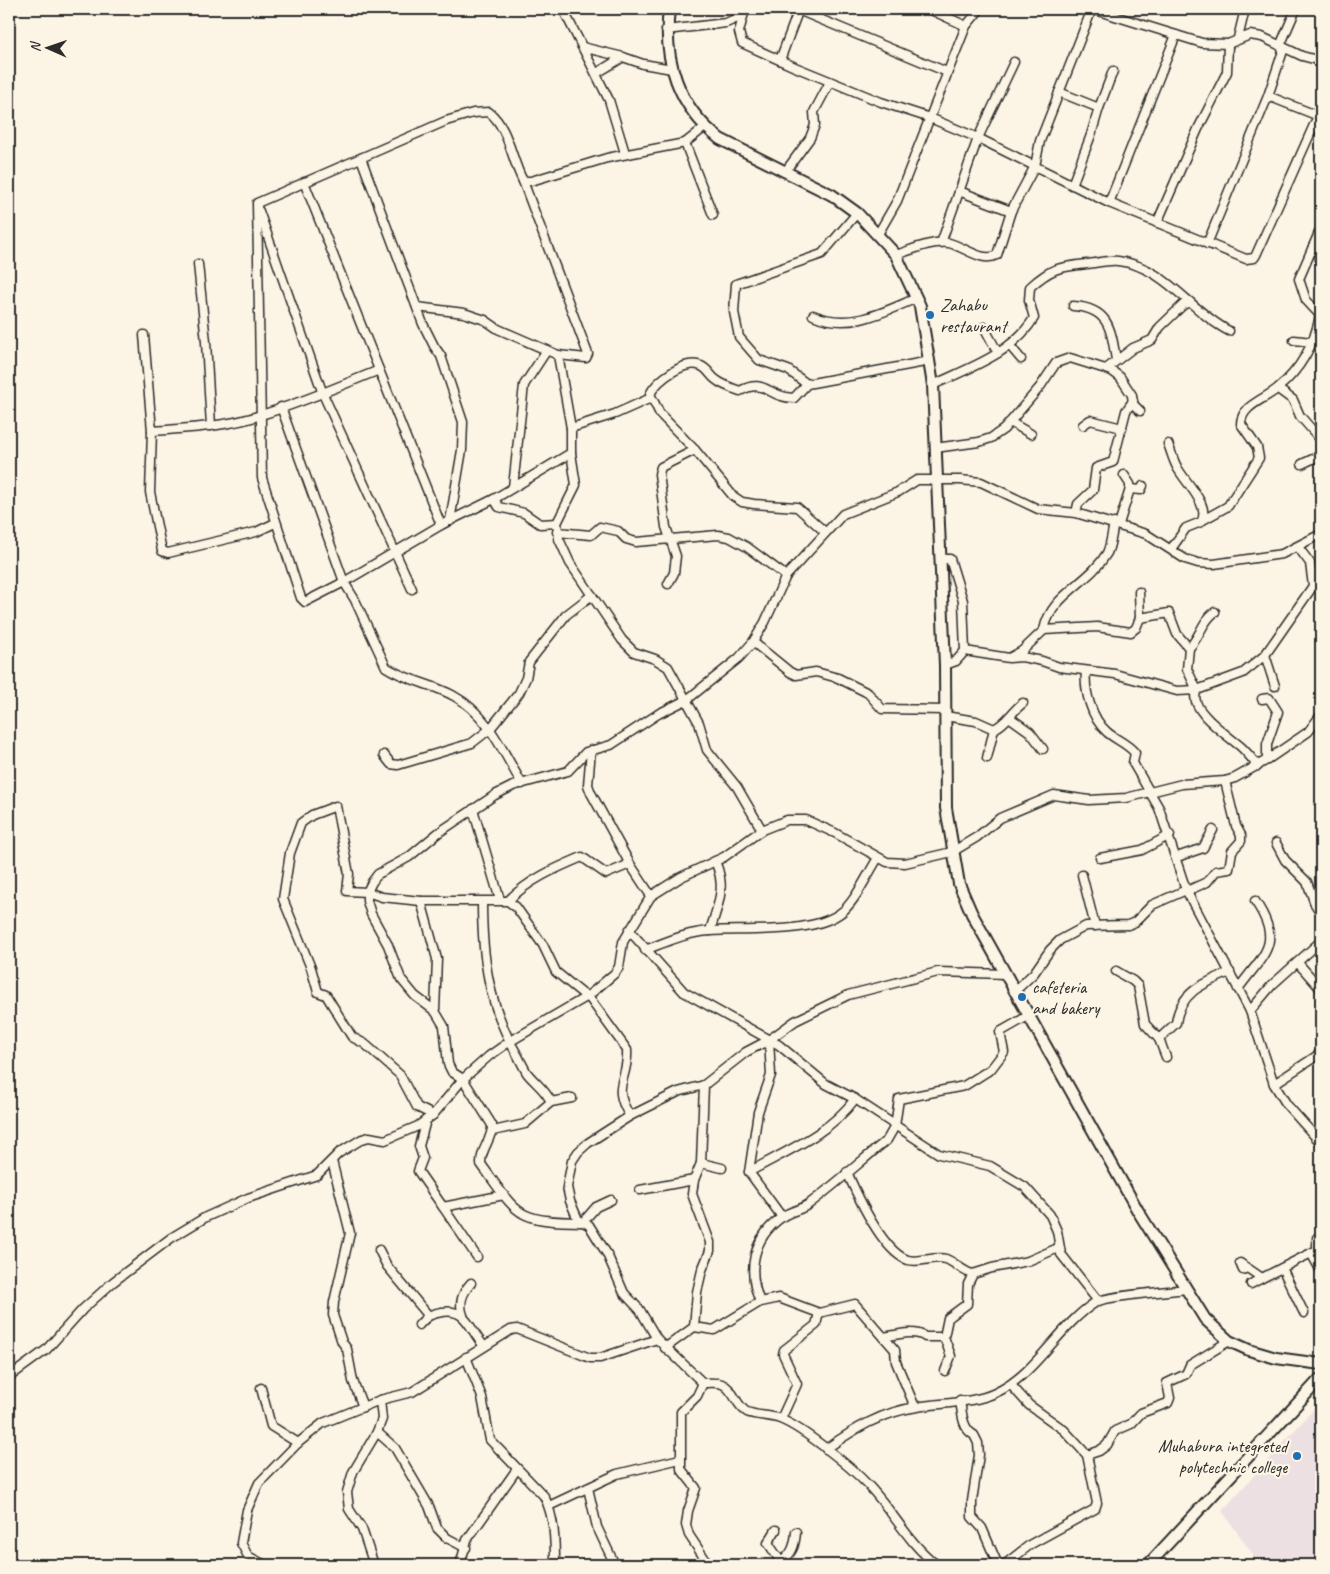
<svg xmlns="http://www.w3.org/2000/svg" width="1330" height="1574" font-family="Caveat,sans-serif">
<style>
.built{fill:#ede0e2}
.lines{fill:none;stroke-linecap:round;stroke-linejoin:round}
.minor-casing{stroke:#2b2b2b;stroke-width:11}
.major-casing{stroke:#2b2b2b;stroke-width:14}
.minor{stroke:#fcf5e5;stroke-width:8}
.major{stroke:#fcf5e5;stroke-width:10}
.poi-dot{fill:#1f6fb2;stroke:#fcf5e5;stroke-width:2}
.labels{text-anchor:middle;stroke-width:4.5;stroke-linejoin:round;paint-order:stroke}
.poi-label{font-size:18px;fill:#2b2b2b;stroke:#fcf5e5;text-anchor:start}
</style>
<rect width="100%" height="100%" fill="#fcf5e5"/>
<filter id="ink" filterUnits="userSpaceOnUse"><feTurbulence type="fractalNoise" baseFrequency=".02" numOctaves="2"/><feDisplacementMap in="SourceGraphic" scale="10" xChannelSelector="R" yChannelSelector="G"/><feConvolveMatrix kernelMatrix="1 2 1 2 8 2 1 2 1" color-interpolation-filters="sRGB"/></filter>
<g filter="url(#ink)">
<polygon class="built" points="1321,1401 1321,1565 1256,1565 1252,1553 1222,1511"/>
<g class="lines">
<g class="minor-casing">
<g id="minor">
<polyline points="563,9 609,100 625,153"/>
<polyline points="745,9 739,32 742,43 795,67 881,102 930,118 978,138 1109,203 1246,259 1254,258 1256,255 1318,116"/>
<polyline points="929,9 966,26"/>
<polyline points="1092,9 1202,43 1228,44 1250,35 1262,37 1302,56 1321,61"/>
<polyline points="798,10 947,72"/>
<polyline points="666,30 726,23 742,16"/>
<polyline points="1238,38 1245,9"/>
<polyline points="1280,46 1296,9"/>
<polyline points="582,47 623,57"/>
<polyline points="780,60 799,9"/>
<polyline points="597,73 623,57 643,64 672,69"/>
<polyline points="1059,92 1099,108 1091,135 1072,185"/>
<polyline points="1268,96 1321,117"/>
<polyline points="1099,108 1113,71"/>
<polyline points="685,143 713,215"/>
<polyline points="361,158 423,324 434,346 441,356 463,422 462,450 450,521"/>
<polyline points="785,172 810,138 815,125 814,112 830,82"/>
<polyline points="304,182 441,525"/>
<polyline points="959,191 1011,211"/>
<polyline points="1109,203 1176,35"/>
<polyline points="259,211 323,394 412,589"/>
<polyline points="1157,223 1198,129 1227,72 1228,44"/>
<polyline points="878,234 897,201 966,26 980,9"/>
<polyline points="941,243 978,138 1014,62"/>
<polyline points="1207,244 1268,96 1284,48"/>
<path d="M896,255C911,250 933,240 949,243C965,247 982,263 997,255L1011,211L1035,166L1040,141L1092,9"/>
<polyline points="198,264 206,342 211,426"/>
<path d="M1073,306C1109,308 1111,329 1116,360"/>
<polyline points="417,307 464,313 485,320 498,329 558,355 586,358 588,354 523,181"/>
<path d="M813,315C850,331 883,312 917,298"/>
<polyline points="984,327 998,353"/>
<polyline points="144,335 152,431 150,492 162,551 168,553 256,532 275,523"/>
<polyline points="1294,340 1312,342"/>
<polyline points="1010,346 1021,359"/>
<polyline points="558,355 571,428"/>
<polyline points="1106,369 1133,348 1152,340 1160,327 1183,305 1190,302"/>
<polyline points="807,384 788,370 759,360 739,337 734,312 736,284 822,254 857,213"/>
<path d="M933,385C969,368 1012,354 1034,318L1029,300L1030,287C1051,268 1059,267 1087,264C1097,263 1108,260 1118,261C1165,266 1190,311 1229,331"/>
<polyline points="1278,389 1293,400 1300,416 1321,440"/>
<path d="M651,398L615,414L571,428V453L494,499L441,525L344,582L305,602L301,598L262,478L257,203L446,121L473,113L489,112C509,128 511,159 523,181H531L607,158L685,143L705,127"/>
<path d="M281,407L344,582L355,600L386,667C407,681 433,684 454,696C488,714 503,752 522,784"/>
<polyline points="1010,422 1031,434"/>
<polyline points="1083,425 1090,420 1122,428"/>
<path d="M152,431C188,428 226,427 261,415C301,403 340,386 379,370"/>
<path d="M1168,444C1171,451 1173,460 1177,467C1183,480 1212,506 1201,522L1186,528L1171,549"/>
<polyline points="935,448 979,442 991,438 1004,429 1040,387 1056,363 1070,358 1112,371 1120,377 1132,395 1133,404 1140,411"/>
<polyline points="571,453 576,485 557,523 559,539 570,563 622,640 634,652 655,659 668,667 699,723 707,750 737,787 762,830"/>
<polyline points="1302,464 1321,455"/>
<polyline points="513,487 524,385 547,350"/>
<polyline points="1130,489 1141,490 1143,486"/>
<polyline points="494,499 499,507 524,513 540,524 557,523"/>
<polyline points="1076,513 1078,504 1093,490 1096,468 1113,462 1126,411 1133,401"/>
<path d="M1203,520L1228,506L1259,458L1257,447L1241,424C1241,405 1266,399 1278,388C1300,370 1315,344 1320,315L1306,300L1299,279L1321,228"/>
<polyline points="1119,524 1130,489 1130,484 1124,475"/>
<polyline points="557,532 591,535 600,527 618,531 626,539 636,542 718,535 729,537 747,547 786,576"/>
<path d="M825,532L797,507L754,504L742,502L733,496L695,450L660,414L650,394C657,380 685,359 701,366C707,368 710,375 715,379C722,385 731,388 740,391C765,377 768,398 794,398L807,384L930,361"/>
<polyline points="940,559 950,559 963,601 965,651 1009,658 1022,657 1042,661 1059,667 1115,674 1177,691 1197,690 1243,673 1265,655 1313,586 1310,563 1298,547"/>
<polyline points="668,584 674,573 676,556 666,527 659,474 661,467 695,450"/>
<polyline points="1139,592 1140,618"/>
<path d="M1044,630C1051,594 1089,584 1107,553C1111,545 1112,532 1114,523"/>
<polyline points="753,642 790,672 796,675 816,672 838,678 868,693 882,709 945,710"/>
<path d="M1189,648C1200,637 1202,621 1215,612"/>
<polyline points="1265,655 1275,686"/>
<path d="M1011,657L1022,651L1044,630L1097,627L1131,632L1136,628L1140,618L1169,613L1177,634L1189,648L1187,669L1197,690C1186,708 1227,735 1240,746C1246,751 1252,759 1258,766"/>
<polyline points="945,665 956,661 965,651"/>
<path d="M1086,671C1084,690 1091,718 1107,732C1116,740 1127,743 1135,753L1133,763L1159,808L1186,890L1250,1011L1274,1084L1287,1105L1321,1143"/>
<polyline points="1262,699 1269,698 1278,712 1267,744 1267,760"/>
<polyline points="945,716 976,721 994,729 987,758"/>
<polyline points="1009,717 1030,732 1043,749"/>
<path d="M994,729C1007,723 1012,711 1023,703"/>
<polyline points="591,750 588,785 591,793 630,864 651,896"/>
<polyline points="384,755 391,764 398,765 472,743 490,729 519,693 526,678 529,662 566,615 592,595"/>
<polyline points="473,809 500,900"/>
<polyline points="1276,843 1285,860 1307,882 1315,904 1321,913"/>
<polyline points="1177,857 1203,848 1213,830"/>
<polyline points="1100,858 1142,850 1170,835"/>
<polyline points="1082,875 1095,926"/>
<polyline points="1187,891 1207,882 1216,871 1229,869 1232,851 1241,841 1241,835 1236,826 1225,781"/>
<path d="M421,901L437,959L435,1011L444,1026L448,1064L452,1072L463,1079L492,1125C493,1139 480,1149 481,1164C519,1216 515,1221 583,1222L589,1225L607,1254L624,1293L640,1310L657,1339L703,1383C708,1383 717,1382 722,1384C734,1389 736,1406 747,1412C756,1416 770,1415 780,1419C803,1428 850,1466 868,1485C893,1511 908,1543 937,1565"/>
<path d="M508,901C528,880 556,868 582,857L606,874L630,864"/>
<path d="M482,902C482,958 489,1008 518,1056C521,1062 524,1068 527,1073C535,1083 546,1090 551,1102"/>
<polyline points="629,930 684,992 779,1045 826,1084 855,1099 939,1154 990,1166 1025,1187 1050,1215 1057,1231 1061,1254 1098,1301"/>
<path d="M710,931C718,904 727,888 715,861"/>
<path d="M645,950C666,942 688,932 711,931C746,929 810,934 839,914C854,905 868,873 878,858"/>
<polyline points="1298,963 1321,989"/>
<polyline points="1116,971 1133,981 1138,986 1145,1024 1159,1039 1166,1057"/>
<path d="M1238,989C1264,953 1284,944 1255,901"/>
<polyline points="1014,992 1034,973 1050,950 1060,940 1086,926 1128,925 1135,922 1152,905 1186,890"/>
<polyline points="435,1011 415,996 401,979 388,945 371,914 367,901 367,892 372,882 378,874 409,857 438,833 495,795 513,786 568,771 586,752 611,745 658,714 688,699 739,658 753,642 765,622 786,576 843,514 898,492 917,480 960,480 981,482 1038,509 1076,513 1146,534 1185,559 1198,563 1214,564 1282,554 1321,534"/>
<polyline points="1250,1011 1272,985 1321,941"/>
<path d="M1159,1039L1176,1023C1180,992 1204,983 1230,972"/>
<polyline points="769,1040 771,1075 758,1112 749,1172 782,1217"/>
<polyline points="1274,1084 1321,1053"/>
<path d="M433,1115L417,1107L400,1075L365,1044L352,1037L326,995L318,992L311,968L283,899L290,853L301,823L312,815L336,806L349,874L347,891L367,892L382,897L421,901H508L516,907L543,945L556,972L583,994L588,996L627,1050C629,1080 610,1085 630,1116"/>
<polyline points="426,1120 419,1146 423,1158 418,1171 443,1207 504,1195"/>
<polyline points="493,1131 525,1124 551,1102 572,1098"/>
<polyline points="332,1161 350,1233 334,1302 333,1315 342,1342 347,1349 353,1381 363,1407"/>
<polyline points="701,1163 722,1168"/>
<path d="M749,1172C786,1151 829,1134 855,1099"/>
<path d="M847,1172C857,1195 883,1252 908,1260C920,1263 934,1256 946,1259C956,1263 963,1272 973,1274L992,1268L1028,1261L1058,1248"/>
<polyline points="640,1190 694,1180"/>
<polyline points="443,1207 477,1257"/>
<polyline points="579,1222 570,1201 567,1187 572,1161 578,1152 588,1143 630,1116 678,1092 704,1085 746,1052 769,1040 795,1021 848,995 938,972 1005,974"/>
<polyline points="583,1222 596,1207 611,1200"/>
<polyline points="379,1250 387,1266 428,1315"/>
<polyline points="1311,1253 1321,1271"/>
<polyline points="1282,1268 1304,1313"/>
<polyline points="1243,1270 1240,1263 1262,1278 1251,1284"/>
<polyline points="1262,1278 1317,1250 1317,1238"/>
<path d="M760,1302C747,1271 752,1238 782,1217C790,1211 801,1210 809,1204C836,1184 861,1161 887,1140L895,1126L899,1099L964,1086L991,1069L1004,1052L1000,1032L1028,1016"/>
<path d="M463,1315C458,1302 463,1292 471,1283"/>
<path d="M419,1325C427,1316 430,1314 442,1312C467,1308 469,1329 484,1346"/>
<polyline points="694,1327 697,1292 702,1270 710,1251 710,1242 692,1194 694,1180 701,1163 704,1085"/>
<path d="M884,1337C896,1335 915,1329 925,1337H944"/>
<polyline points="665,1348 694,1327 714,1330 760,1302 779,1298 819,1313 855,1304 895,1350 896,1362 915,1407"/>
<path d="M466,1357L482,1397L490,1440L544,1496C555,1518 555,1542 555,1565"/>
<polyline points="945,1371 951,1356 944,1337 948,1318 967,1304 968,1284 973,1274"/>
<polyline points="9,1377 46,1350 83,1309 113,1282 171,1238 206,1217 248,1198 317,1175 339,1153 362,1139 369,1137 385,1140 418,1126 433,1115 463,1079 489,1056 509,1042 588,996 615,973 619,967 623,942 651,896 681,877 724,857 762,830 787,820 806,820 835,833 887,862 905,863 952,852 977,837 1000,818 1054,795 1089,800 1126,798 1182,784 1225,781 1235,778 1267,760 1308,732 1321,715"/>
<polyline points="703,1383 697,1396 681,1412 681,1469 696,1488 688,1511 686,1525 689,1535 709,1565"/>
<polyline points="261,1388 271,1426 298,1443"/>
<path d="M960,1400C962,1412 962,1429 974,1435L978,1443L979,1455L972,1501V1517L982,1528L998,1565"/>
<polyline points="781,1419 797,1384 783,1354 784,1350 816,1325 819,1313"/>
<polyline points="377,1432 395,1448 429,1506 437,1528 447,1538 466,1548"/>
<path d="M826,1449C854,1429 882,1412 917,1407C941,1403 974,1403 995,1393C1037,1374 1058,1326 1096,1302C1105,1296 1171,1291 1186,1289"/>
<polyline points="1087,1455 1099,1451 1107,1445 1115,1431 1131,1424 1141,1413 1168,1403 1170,1398 1167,1383 1186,1374 1190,1365 1229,1341"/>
<polyline points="588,1488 597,1527 615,1565"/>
<polyline points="549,1506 617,1474 680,1459"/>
<polyline points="776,1530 768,1543 781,1562 778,1565"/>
<path d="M781,1562C792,1554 795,1546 796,1532"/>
<polyline points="265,1565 248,1556 241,1543 247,1510 259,1483 298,1443 323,1423 380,1400 412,1392 511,1330 517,1329 590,1358 600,1358 657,1339"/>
<polyline points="374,1565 362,1529 349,1509 347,1492 353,1472 377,1432 382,1419 380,1400"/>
<polyline points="460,1565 467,1540 517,1469"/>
<polyline points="1004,1565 1031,1544 1095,1509 1097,1503 1087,1455 1064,1430 1029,1405 1011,1385"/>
</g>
</g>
<g class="major-casing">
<g id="major">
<path d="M669,9C663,60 678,107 720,139L832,195L857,213L896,255L920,306L933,385L945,665L946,808L959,884L972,914L1138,1211L1205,1319L1229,1341L1249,1350L1276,1358L1321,1364"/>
<polyline points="1148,1565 1321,1378"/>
</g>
</g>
<use href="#minor" class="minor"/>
<use href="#major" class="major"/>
</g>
</g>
<g class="poi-dot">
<circle cx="930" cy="315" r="5"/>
<circle cx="1022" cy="997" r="5"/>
<circle cx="1297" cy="1456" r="5"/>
</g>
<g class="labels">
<g class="poi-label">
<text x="940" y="311">Zahabu<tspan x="940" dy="21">restaurant</tspan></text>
<text x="1032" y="993">cafeteria<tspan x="1032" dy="21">and bakery</tspan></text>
<text x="1287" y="1452" text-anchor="end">Muhabura integreted<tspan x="1287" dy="21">polytechnic college</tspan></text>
</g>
</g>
<rect width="1330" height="1574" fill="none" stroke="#fcf5e5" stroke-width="30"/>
<rect x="15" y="15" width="1300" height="1544" fill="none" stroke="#2b2b2b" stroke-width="2" filter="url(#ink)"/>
<g transform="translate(48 48) rotate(272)" stroke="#fcf5e5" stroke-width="4" paint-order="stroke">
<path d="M0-4L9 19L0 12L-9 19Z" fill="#2b2b2b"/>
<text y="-8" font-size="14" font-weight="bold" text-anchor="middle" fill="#2b2b2b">N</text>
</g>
</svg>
